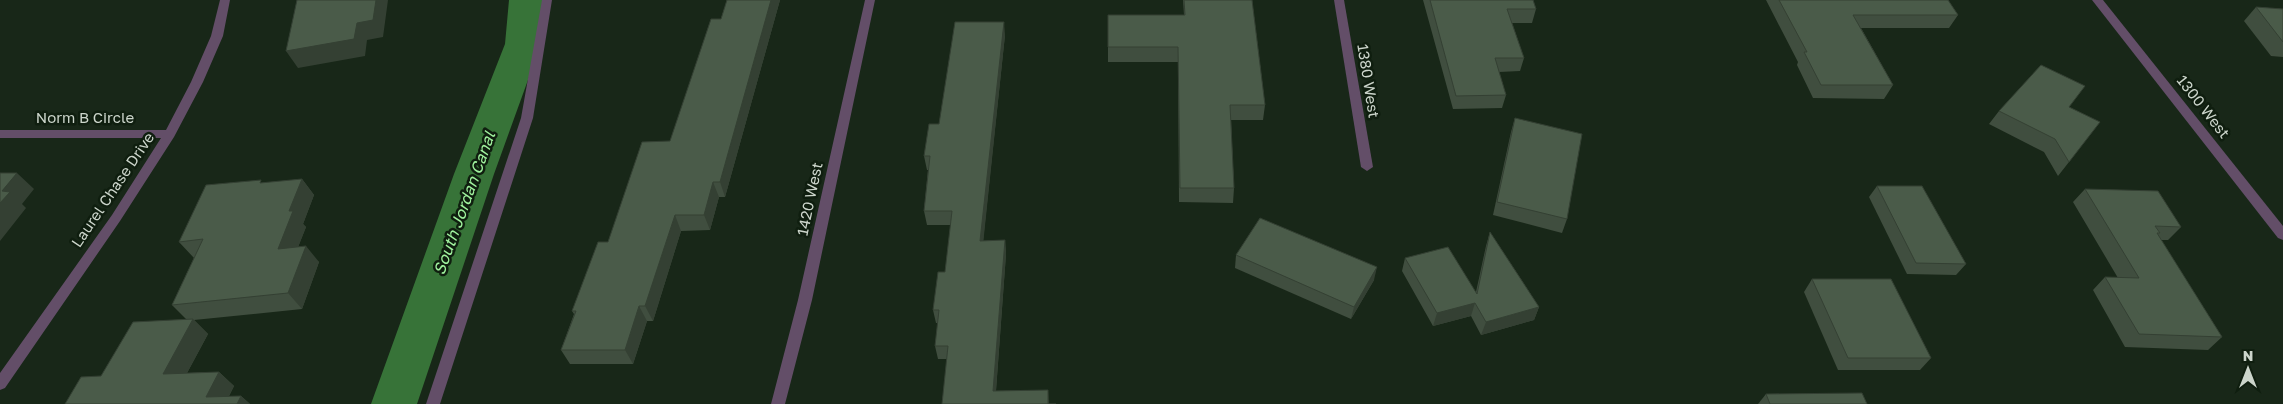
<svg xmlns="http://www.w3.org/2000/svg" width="2283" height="404" font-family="'Golos Text',sans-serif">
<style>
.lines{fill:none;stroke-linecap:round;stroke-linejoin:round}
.canal{fill:#377338;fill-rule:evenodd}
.service{fill:#634e68;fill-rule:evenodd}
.minor{fill:#634e68;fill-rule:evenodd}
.tertiary{fill:#634e68;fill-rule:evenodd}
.wall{fill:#404e3f}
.shaded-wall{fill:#344033}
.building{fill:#4a5b49;stroke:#344033}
.labels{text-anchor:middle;stroke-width:5;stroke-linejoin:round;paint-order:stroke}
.street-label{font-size:15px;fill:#ccd5cb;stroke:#0f1e0f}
.water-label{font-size:16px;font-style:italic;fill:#a0f39e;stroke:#0f1e0f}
</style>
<rect width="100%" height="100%" fill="#182718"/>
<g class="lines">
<polygon class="canal" points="509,0 543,0 541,44 494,174 417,404 371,404 454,174 505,44"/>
<polygon class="service" points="542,0 552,0 533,118 440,404 426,404 521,118"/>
<g class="minor">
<polygon points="220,0 230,0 223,36 203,82 174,137 120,221 5,388 0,390 0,373 112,215 161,138 0,138 0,130 166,130 191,82 211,36"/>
<polygon points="865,0 875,0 812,300 785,404 771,404 798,300"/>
<polygon points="1334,0 1344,0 1373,167 1367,171 1361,167"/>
</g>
<polygon class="tertiary" points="2092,0 2103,0 2283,226 2283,240 2278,238"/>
</g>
<g class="wall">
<polygon points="727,0 780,0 725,197 719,197 710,230 681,231 653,321 647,321 633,364 570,364 561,350 574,314 572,311 608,242 670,141 721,19"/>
<polygon points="1183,0 1252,0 1265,105 1263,120 1231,120 1234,188 1233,203 1179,202 1178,62 1108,62 1108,47 1184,15"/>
<polygon points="1423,0 1533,0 1536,9 1532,23 1512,23 1524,58 1520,71 1499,72 1506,95 1502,108 1453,109"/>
<polygon points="1766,0 1948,0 1958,15 1949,28 1861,28 1893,85 1884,99 1813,98 1797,65 1798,62"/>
<polygon points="2256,7 2283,9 2283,57 2271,56 2244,21"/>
<polygon points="1005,35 983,241 1005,240 1006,254 996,391 942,404 947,359 938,359 935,346 938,323 936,323 933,310 945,272 951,225 927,225 924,211 928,170 927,170 924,156"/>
<polygon points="2069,107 2069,162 2058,176 2044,152 1989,124 1999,111"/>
<polygon points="1515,118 1567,219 1562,233 1493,215 1511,132"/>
<polygon points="302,179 314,195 303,224 306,227 298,247 319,262 302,309 194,320 208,334 187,373 219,372 234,386 229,396 241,396 250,404 65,404 101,376 187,320 172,305 194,258 179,242 264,183"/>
<polygon points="1877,186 1966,264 1956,275 1907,274 1869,197"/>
<polygon points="2085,189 2181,227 2168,240 2161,240 2222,337 2208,350 2125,347 2093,290 2105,277 2118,278 2073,202"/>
<polygon points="1490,232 1539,307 1534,320 1481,335 1471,316 1433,326 1402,271 1405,258 1476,292 1486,246"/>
<polygon points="1236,255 1374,280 1351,319 1235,268"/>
<polygon points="1812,279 1931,358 1920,370 1838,370 1804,292"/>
<polygon points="1766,394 1867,404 1758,404"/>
</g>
<g class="shaded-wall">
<polygon points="376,0 388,0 383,37 367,40 365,56 298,68 286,51"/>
<polygon points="771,0 780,0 725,197 720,182"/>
<polygon points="1004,22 1005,35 982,254 980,241"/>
<polygon points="17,173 34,189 22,204 26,208 0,241 0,203 2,191"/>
<polygon points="302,179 314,195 303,224 306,227 291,265 278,249 289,211"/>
<polygon points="713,182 719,197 710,230 704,215"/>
<polygon points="675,215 681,231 653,321 645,306"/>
<polygon points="1005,240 1006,254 995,403 993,391"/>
<polygon points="306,246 319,262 302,309 288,293"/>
<polygon points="1377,267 1374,280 1351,319 1354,307"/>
<polygon points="1475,303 1471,316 1433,326 1437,313"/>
<polygon points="639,306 647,321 633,364 625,350"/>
<polygon points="1539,307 1534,320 1481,335 1486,322"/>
<polygon points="193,319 208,334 179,388 163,374"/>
<polygon points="219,372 234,386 225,404 206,397"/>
<polygon points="1048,390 1049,404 1048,404"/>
<polygon points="241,396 250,404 237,404"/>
</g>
<g class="building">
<polygon points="297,0 376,0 373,20 357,23 354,39 286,51"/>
<polygon points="727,0 771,0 720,182 713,182 704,215 675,215 645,306 639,306 625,350 561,350 576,311 572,311 598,242 608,242 642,142 670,141 711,19 721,19"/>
<polygon points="1184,0 1252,0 1265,105 1230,105 1234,188 1180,188 1178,47 1108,47 1108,15 1185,15"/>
<polygon points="1430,0 1533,0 1536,9 1507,9 1524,58 1495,58 1506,95 1456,96"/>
<polygon points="1779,0 1948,0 1958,15 1853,15 1893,85 1821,85 1804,52 1807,52"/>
<polygon points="2256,7 2283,9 2283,42"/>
<polygon points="955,22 1004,22 980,241 1005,240 993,391 1048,390 1048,404 1056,404 942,404 948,346 935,346 939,310 933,310 938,272 945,272 952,211 924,211 930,156 924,156 929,124 939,124"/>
<polygon points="2041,65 2085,86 2069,107 2100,122 2069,162 2055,139 1999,111"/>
<polygon points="1515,118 1582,134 1567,219 1497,202"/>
<polygon points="0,173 17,173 2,191 10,192 0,203"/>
<polygon points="302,179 289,211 293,211 278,249 306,246 288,293 172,305 203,239 179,242 206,185 261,180 260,183"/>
<polygon points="1877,186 1922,186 1966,264 1916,263"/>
<polygon points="2085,189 2158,191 2181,227 2155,226 2160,233 2157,233 2222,337 2139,334 2105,277 2139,278"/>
<polygon points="1260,218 1377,267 1354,307 1236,255"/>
<polygon points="1490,232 1539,307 1486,322 1475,303 1437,313 1405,258 1448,247 1477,294"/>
<polygon points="1812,279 1891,279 1931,358 1848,358"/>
<polygon points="193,319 163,374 219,372 206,397 241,396 237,404 65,404 81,377 101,376 133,322"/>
<polygon points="1862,393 1867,404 1770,404 1766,394"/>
</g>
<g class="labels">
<g class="street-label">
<text transform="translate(1368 81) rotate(81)" y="5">1380 West</text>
<text transform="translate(2203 107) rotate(52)" y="5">1300 West</text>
<text x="85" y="123">Norm B Circle</text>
<text transform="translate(113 190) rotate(-56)" y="5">Laurel Chase Drive</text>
<text transform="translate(810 199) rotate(-78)" y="5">1420 West</text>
</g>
<g class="water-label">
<text transform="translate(464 203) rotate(-70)" y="6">South Jordan Canal</text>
</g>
</g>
<g transform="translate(2248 369)" stroke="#0f1e0f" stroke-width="4" paint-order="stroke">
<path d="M0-4L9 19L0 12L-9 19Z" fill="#ccd5cb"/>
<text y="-8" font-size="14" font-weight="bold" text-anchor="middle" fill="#ccd5cb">N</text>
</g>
</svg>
